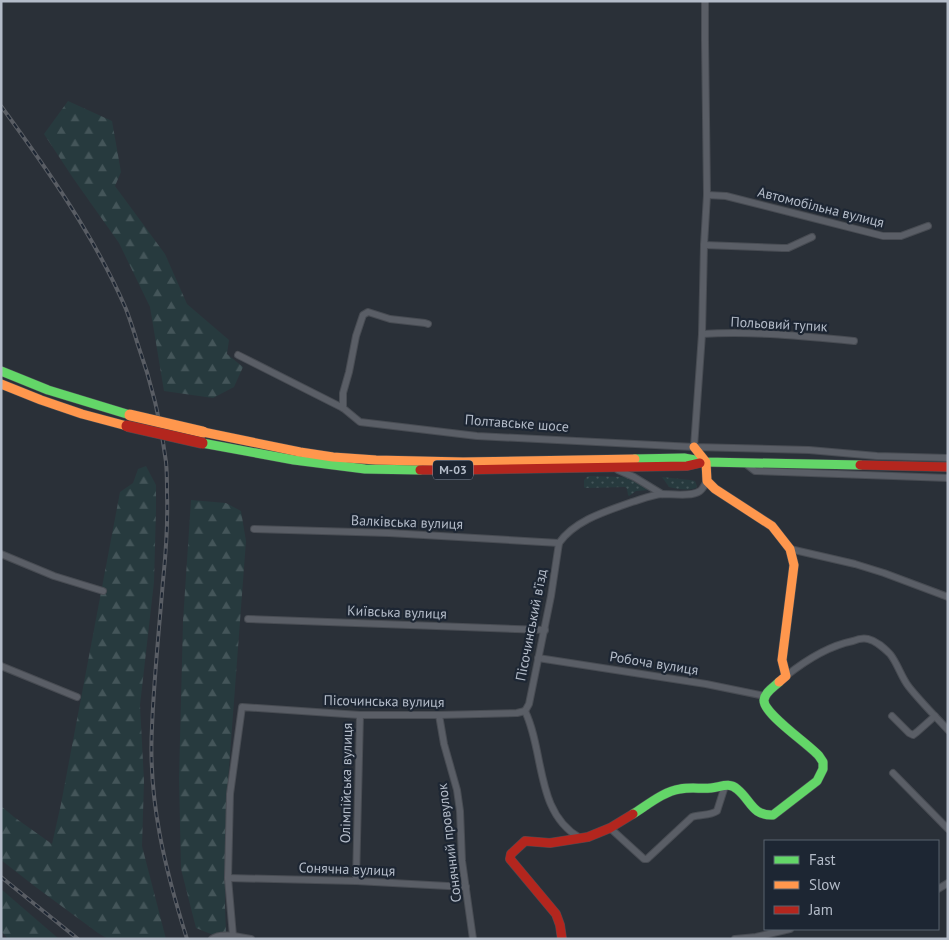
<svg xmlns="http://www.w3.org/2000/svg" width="949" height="940" font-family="'PT Sans',sans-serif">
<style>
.grass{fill:url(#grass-dots)}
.forest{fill:url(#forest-firs)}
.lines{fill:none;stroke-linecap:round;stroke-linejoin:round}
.street-casing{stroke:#484c53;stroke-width:8}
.fast-casing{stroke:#484c53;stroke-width:10}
.slow-casing{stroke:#484c53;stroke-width:10}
.jam-casing{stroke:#484c53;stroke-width:10}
.street{stroke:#5a5e66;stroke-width:6}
.fast{stroke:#63d668;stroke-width:9}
.slow{stroke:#ff974d;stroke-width:9}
.jam{stroke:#b3261e;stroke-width:9}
.rail-casing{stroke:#595d64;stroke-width:4}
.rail{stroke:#1d2633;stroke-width:2;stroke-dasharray:5.5;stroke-linecap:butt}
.slow-bridge-casing{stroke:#474c53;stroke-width:12;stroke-linecap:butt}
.jam-bridge-casing{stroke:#474c53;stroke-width:12;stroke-linecap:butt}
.slow-bridge{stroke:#ff974d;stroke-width:11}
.jam-bridge{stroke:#b3261e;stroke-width:11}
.labels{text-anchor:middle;stroke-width:4.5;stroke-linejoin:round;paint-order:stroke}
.shield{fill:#1d2633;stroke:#878f9c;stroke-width:1}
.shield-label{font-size:12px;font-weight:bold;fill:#b4bcc9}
.street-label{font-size:14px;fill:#b4bcc9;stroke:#1d2633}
</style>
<defs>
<pattern id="grass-dots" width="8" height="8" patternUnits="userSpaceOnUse" patternTransform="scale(1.25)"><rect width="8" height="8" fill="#273a3e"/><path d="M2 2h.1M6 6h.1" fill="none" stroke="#445559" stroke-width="1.8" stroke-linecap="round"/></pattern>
<pattern id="forest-firs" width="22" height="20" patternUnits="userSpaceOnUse" patternTransform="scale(1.25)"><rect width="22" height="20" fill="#273a3e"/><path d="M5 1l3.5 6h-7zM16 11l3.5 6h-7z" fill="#445559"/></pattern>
</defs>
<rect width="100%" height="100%" fill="#2a3038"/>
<g class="grass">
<polygon points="589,476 626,477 647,487 649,490 636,491 629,496 628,495 627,489 625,487 585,488 584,487 584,480 587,477"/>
<path d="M662,477L690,480L695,481L697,486L696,488C687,491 678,489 669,487Z"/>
</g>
<g class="forest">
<polygon points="68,101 112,121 121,172 115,186 165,254 187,304 229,340 227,354 243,367 234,387 213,398 164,391 150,307 119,243 73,178 44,134"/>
<polygon points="146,466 156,485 156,510 154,582 140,705 144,781 142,846 166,939 108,939 98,933 37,888 1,860 1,806 14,817 52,844 61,804 120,492 133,483 138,469"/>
<polygon points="191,500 226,503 241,511 246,541 227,795 225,907 226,932 213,935 196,928 181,869 179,779 183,621"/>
<polygon points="1,889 59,939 8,939 1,931"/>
</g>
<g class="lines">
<g class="street-casing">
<g id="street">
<polyline points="707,195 726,196 805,216 883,236 901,236 928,226"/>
<polyline points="704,245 782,248 788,248 812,237"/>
<path d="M702,334C753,331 804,336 854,341"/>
<polyline points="238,355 343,408 360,422 477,436 694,447 809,450 877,456 948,458"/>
<polyline points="343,408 343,393 349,372 356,336 363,315 368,312 390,319 425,323 428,324"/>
<polyline points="694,447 702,334 704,245 707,195 705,41 705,1"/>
<polyline points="746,464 755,471 948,478"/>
<polyline points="618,470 634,477 662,494"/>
<polyline points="254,529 389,533 559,543"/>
<polyline points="790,549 855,564 884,573 948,597"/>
<polyline points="1,554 54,576 103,591"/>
<polyline points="248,619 545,630"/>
<polyline points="538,658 706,684 765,696"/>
<polyline points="1,666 77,697"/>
<path d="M786,676C806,660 828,646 853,641C858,639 863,638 868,639C877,641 884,648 890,654C898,664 901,677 909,687C921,702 935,716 948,730"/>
<path d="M525,711L529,704L551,596L559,543C575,520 607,511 632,502C642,499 652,495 662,494C672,494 692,497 700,491C703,489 705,484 707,481"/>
<path d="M525,711C545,753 535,812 580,838"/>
<polyline points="439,715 444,744 457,790 460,811 462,861 473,939"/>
<polyline points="892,716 909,733 913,735 917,732 935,716"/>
<polyline points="893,773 948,829"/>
<path d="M610,828L644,859H647L692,817C700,814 710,816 717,811L725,786"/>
<polyline points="228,878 356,881 466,887"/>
<polyline points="356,881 360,715"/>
<polyline points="938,889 948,883"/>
<polyline points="233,936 228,878 230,794 242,707 360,715 439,715 517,713 525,711"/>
<path d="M212,939C221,932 240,937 251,939"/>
<polyline points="735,939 756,937 790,929"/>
</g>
</g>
<g class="fast-casing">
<g id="fast">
<polyline points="1,371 48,390 130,415"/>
<polyline points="202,443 294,460 365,469 420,470"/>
<polyline points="635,459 684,458 706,462 860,465"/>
<path d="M633,814C646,806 664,791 680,789C691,787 701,789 711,788C721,787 729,782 737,789C751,800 752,816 773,815L817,781L823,769V762L819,756C809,744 763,714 764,700C765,692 774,687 779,682"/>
</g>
</g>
<g class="slow-casing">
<g id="slow">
<polyline points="1,384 41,400 82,414 127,426"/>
<polyline points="203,432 300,452 333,457 376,460 463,462 635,459"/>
<polyline points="694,447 706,462 707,481 715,489 772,526 790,549 794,565 782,660 786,676 779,682"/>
</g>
</g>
<g class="jam-casing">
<g id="jam">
<polyline points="860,465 948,467"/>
<polyline points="420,470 457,470 687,466 700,463"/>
<polyline points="562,939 560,925 556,914 510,859 511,854 525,841 550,843 588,837 610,828 633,814"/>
</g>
</g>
<use href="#street" class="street"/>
<use href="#fast" class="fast"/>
<use href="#slow" class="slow"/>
<use href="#jam" class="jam"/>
<g class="rail-casing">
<g id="rail">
<path d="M1,106C47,169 95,237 126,309C130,320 134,331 137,342C151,381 161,421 166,462C167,472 167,483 167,493C168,523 166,552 163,581C159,630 154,678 152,727C148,801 165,869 187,939"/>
<polyline points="1,877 78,939"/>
</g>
</g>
<use href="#rail" class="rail"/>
<g class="slow-bridge-casing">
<polyline id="slow-bridge" points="130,415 203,432"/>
</g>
<g class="jam-bridge-casing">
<polyline id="jam-bridge" points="127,426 202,443"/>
</g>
<use href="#slow-bridge" class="slow-bridge"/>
<use href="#jam-bridge" class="jam-bridge"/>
</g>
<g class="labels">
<rect class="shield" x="433" y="460.5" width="40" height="19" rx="4"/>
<g class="shield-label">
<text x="453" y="474">М-03</text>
</g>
<g class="street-label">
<text transform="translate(821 207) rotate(14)" y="5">Автомобільна вулиця</text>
<text transform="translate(779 324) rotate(3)" y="5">Польовий тупик</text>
<text transform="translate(517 423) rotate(4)" y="5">Полтавське шосе</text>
<text transform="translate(407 522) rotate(2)" y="5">Валківська вулиця</text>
<text transform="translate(397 612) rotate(2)" y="5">Київська вулиця</text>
<text transform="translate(531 625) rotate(-79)" y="5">Пісочинський в’їзд</text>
<text transform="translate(654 663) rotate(9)" y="5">Робоча вулиця</text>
<text transform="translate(384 701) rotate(1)" y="5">Пісочинська вулиця</text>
<text transform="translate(346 783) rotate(-89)" y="5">Олімпійська вулиця</text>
<text transform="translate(449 843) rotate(-97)" y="5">Сонячний провулок</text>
<text transform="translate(347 869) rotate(2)" y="5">Сонячна вулиця</text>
</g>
</g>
<rect width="949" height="940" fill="none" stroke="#b4bcc9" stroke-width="5"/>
<rect x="764" y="840" width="175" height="90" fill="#1d2633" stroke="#59626f"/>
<rect x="774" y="856" width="25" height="8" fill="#63d668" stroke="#59626f"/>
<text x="809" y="865" font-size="15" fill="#b4bcc9">Fast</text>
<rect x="774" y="881" width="25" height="8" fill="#ff974d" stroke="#59626f"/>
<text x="809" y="890" font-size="15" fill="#b4bcc9">Slow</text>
<rect x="774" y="906" width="25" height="8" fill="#b3261e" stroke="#59626f"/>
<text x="809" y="915" font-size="15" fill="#b4bcc9">Jam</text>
</svg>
